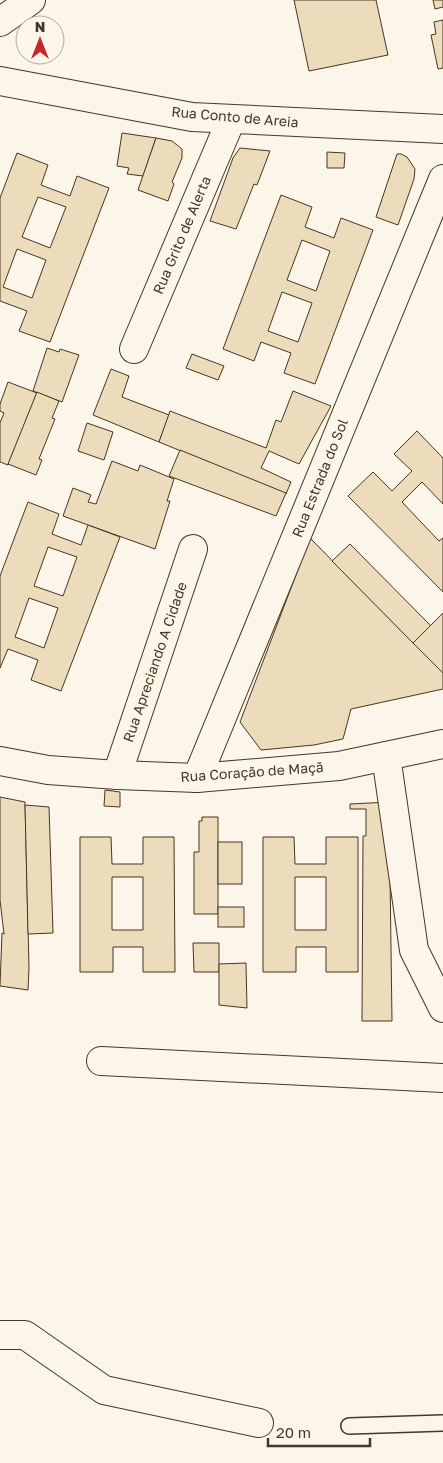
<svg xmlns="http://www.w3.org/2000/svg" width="443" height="1463" font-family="'Golos Text',sans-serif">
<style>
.building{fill:#ecdcbc;stroke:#4a3520;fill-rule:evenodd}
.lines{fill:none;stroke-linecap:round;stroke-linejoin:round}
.service-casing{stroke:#4a3520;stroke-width:18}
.minor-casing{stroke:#4a3520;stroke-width:30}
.service{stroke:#fbf6e9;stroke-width:15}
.minor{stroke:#fbf6e9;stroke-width:28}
.labels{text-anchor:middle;stroke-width:4;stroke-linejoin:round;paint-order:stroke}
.street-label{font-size:14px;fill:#4a3520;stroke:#fbf6e9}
</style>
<rect width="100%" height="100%" fill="#fbf6e9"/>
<g class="building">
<polygon points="294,0 376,0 388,55 309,71"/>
<polygon points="433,0 443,0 443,7 435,9"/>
<polygon points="443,20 443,68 438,69 431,35 436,34 434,22"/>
<polygon points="122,133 156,138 143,176 127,174 129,168 117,166"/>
<polygon points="156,138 172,141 182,149 182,158 172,182 174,184 168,201 138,190"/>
<polygon points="240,148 270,151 257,185 254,184 236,229 210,221 233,158"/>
<polygon points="327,152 345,153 344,168 327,168"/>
<path d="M17,153L48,165L41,185L70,196L77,176L109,188L50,342L19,331L27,311L0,301V198ZM38,197L66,207L50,248L22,237ZM17,249L46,260L32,298L3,287Z"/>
<polygon points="397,154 401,154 407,157 415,169 414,179 398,225 376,217"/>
<path d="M281,195L312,207L305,227L334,238L341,218L373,230L315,384L284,373L291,353L261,342L254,361L223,349ZM302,240L330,251L316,291L287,280ZM282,292L312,303L298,342L268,331Z"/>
<polygon points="47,348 59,352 60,349 79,355 62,402 33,391"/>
<polygon points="192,354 224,366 218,380 186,368"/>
<polygon points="111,369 129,376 122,397 169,415 159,442 93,415"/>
<polygon points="8,382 37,393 8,465 0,462 0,423 4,413 0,411 0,404"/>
<polygon points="293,391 331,406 299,464 269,451 261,468 291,482 286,494 159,442 170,411 266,448 276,420 281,422"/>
<polygon points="37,392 59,401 52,418 55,419 39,459 42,460 36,475 8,464"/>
<polygon points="87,423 113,432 104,460 78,451"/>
<polygon points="417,431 443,458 443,504 422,482 402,502 439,541 443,538 443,592 348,496 373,472 392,491 412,471 394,454"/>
<polygon points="180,450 286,493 276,516 169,476"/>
<polygon points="112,461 138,471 140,465 174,479 167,501 170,501 155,549 63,516 73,488 91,495 88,502 96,504"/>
<path d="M28,502L59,514L52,534L81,545L88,525L120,537L61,691L31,680L38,660L8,649L0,668V576ZM48,547L77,557L63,596L34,586ZM29,598L58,608L44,648L15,637Z"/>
<polygon points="310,538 443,673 443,689 351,709 343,739 314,745 261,750 240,722"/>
<polygon points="350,544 431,626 413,643 332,561"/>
<polygon points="443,613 443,673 413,643"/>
<polygon points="105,790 120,792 120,807 104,806"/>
<polygon points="0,797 25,802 29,968 28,990 0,986 2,933 4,934 0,900"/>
<polygon points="389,802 392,1021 362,1021 363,836 366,836 366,809 350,809 350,804"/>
<polygon points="25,805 49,807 53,933 28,934"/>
<polygon points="202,817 218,817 218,914 194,914 194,852 199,852 199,821 202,821"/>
<path d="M80,837H111L112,864H143V837H174L175,972H143V947H113V972H80ZM112,877H143V930H112Z"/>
<path d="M263,837H294L295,864H326V837H358V972H326V947H296V972H263ZM295,877H326V930H295Z"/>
<rect x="218" y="842" width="24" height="42"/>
<rect x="218" y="907" width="26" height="20"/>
<polygon points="193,943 219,943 219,972 194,972"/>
<polygon points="246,963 247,1008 219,1005 219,964"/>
</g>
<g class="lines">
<g class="service-casing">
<polyline id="service" points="349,1426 443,1423"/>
</g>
<g class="minor-casing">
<g id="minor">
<polyline points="0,22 31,0"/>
<polyline points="0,81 192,117 443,129"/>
<polyline points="134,349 231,120"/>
<polyline points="386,756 414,950 443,1008"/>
<polyline points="0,761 48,770 117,775 197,778 339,766 443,744"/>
<polyline points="117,775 193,549"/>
<polyline points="197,778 443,179"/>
<polyline points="101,1061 443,1078"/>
<polyline points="0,1335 25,1335 104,1390 259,1423"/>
</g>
</g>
<use href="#service" class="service"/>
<use href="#minor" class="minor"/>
</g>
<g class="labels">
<g class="street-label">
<text transform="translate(235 117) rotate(5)" y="5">Rua Conto de Areia</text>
<text transform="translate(182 235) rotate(-67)" y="5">Rua Grito de Alerta</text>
<text transform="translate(320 478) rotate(-68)" y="5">Rua Estrada do Sol</text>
<text transform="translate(155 662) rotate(-71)" y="5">Rua Apreciando A Cidade</text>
<text transform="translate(252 772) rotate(-4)" y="5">Rua Coração de Maçã</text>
</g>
</g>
<g transform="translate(40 40)"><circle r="24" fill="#fbf6e9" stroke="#b4a999"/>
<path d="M0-4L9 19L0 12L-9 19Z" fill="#c62828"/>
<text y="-8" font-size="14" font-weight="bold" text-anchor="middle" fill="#4a3520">N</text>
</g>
<path d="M268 1438v8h102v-8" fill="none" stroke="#4a3520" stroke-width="2.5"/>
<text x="276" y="1438" font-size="15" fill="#4a3520" stroke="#fbf6e9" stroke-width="4" paint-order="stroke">20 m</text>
</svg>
